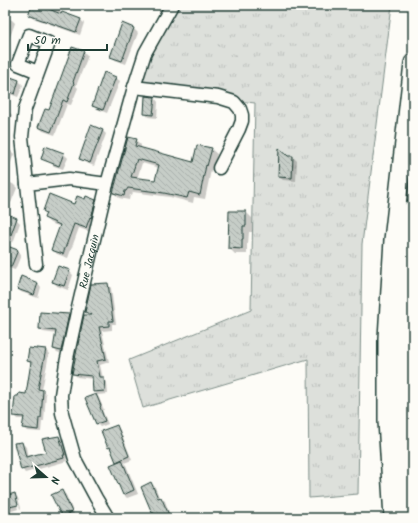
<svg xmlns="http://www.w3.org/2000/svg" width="418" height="523" font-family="Kalam,sans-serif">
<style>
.grass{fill:url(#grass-tufts);stroke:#7e8e88}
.shadow{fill:#0003;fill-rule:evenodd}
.building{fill:url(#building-back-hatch);stroke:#1f3d34;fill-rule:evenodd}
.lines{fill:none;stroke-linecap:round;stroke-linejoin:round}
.minor-casing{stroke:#1f3d34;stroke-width:15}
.highway-casing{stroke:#1f3d34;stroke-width:20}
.minor{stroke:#fdfcf7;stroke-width:12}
.highway{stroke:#fdfcf7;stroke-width:17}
.labels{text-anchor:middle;stroke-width:3;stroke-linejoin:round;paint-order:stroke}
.street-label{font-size:11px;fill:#1f3d34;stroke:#fdfcf7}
</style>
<defs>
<pattern id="grass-tufts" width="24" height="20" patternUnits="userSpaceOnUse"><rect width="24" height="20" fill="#dde0db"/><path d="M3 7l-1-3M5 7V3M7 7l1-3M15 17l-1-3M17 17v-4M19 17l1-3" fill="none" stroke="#bdc1bd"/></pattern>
<pattern id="building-back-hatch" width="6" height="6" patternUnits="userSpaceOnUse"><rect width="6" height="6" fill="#c6cdc7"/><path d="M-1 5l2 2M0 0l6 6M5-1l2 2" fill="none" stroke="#aab1ac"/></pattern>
</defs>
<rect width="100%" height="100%" fill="#fdfcf7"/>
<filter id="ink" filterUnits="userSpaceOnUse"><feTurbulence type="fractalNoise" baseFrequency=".025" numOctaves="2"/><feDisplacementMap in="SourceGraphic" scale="8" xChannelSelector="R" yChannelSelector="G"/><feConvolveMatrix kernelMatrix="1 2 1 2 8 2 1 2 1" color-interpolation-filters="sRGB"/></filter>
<g filter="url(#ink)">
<polygon class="grass" points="179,5 392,5 362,244 358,494 309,498 308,359 143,408 129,360 251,310 255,103 133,88"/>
<g class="shadow">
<polygon points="33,5 63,5 60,12 81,20 84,23 80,35 33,18 30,14"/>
<polygon points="5,17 12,20 15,23 5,51"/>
<polygon points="134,29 138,33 126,64 115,60 111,56"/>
<polygon points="73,48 84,52 88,56 76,86 78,88 71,105 67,104 55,135 43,131 39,127 50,111"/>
<polygon points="5,76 19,81 23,85 18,97 5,92"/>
<polygon points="116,78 120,81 107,113 97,109 93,105"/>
<polygon points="155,98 158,102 157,118 148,117 145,113"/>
<polygon points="5,110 8,111 12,115 5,132"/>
<polygon points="102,130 106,134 94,166 84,162 80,158"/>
<path d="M136,140L141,145V149L194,163L211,149L217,154L212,170H211L205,199L194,197L193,203L170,197L133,192L132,196L130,195L129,200L119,198L114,193ZM142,163L159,168L156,181L137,179Z"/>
<polygon points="5,148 10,150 14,154 8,170 5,169"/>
<polygon points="55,151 64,154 68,158 63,169 54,166 50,162"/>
<polygon points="287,157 293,157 297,161 296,181 283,180 279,177"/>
<polygon points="5,181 13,184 17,188 11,203 5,201"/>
<polygon points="86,200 95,201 100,206 90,232 79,228 68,258 57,254 52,249 61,227 50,223 45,218 47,214 44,211 75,206"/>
<polygon points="246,212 252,218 252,232 249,232 248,244 247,244 247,254 235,254 229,248"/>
<polygon points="5,214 16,219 20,223 13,243 10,240 5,232"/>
<polygon points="17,251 21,255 15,270 5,267 5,252"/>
<polygon points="69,271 73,275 68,290 57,286 54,282"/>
<polygon points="38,284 41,287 38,298 21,292 18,288"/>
<polygon points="108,284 111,288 116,324 112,324 112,330 102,331 109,362 100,365 103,378 107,382 108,394 97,395 99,398 104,410 102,410 108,424 100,427 97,424 87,398 97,394 94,392 94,379 77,377 73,373 90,316 86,312"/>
<polygon points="68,315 71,318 64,354 61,353 69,316 67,316 60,353 57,352 54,349 57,334 43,332 40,329"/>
<polygon points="46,350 49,354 42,390 46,394 44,421 42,421 41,432 27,431 23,428 24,419 18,419 14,415 27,395 31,364 28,361"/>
<polygon points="116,426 120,430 132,460 124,463 126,465 138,494 127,498 123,494 119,463 112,451 109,448"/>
<polygon points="59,437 63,441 68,458 66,459 67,461 25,473 22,469 22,443 26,447 28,458 47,453"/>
<polygon points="151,483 155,487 160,499 161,498 165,501 171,518 156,518 142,487"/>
<polygon points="62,491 66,495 75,516 70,518 65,518 61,513"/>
<polygon points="14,494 18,498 21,508 20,509 17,498 15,498 18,509 6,513 5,512 5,497"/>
</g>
<g class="building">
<polygon points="32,5 39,5 61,14 62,12 81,19 76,32 28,15"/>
<polygon points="122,23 134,28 122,61 110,57"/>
<polygon points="72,47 84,51 73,82 74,83 67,102 63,100 51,132 38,127 45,109 49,110"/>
<polygon points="104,72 116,77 103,110 92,106"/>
<polygon points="5,75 19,80 15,94 5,90"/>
<polygon points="145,96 155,97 153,115 144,114"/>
<polygon points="91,125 103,130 90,163 79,159"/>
<path d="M128,137L137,139L135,146L193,162L197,145L212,148L207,166L206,165L200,195L189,192L187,198L164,193L128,188L126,191H125L124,196L113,193ZM137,159L159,165L155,180L131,177Z"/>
<polygon points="45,146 64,153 59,166 41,159"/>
<polygon points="279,148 288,156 293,156 292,178 278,177"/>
<polygon points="49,194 74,204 77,196 85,199 86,196 96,200 91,218 90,217 86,228 74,224 63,254 51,250 60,225 44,218 46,213 43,211"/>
<polygon points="229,211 246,211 246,226 243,226 243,239 242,239 242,249 228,248"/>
<polygon points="5,213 17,218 7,246 18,250 11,267 5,265"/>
<polygon points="58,266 70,270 64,286 52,282"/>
<polygon points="21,276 38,283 34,295 17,289"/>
<polygon points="108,283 113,321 109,321 109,326 99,327 106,359 97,361 100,377 104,377 105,391 93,392 92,376 72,374 84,315 92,315 85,312 91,284"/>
<polygon points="40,312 69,314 61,351 53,349 56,331 39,329"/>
<polygon points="29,348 37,349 37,348 46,349 38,389 43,390 41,418 39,418 38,430 22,428 24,417 13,416 15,396 18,396 19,393 26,394 31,362 27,361"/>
<polygon points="96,394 101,406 100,407 105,421 96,424 85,398"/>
<polygon points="117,425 129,456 116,462 110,447 108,448 101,431"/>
<polygon points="59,436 65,455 63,455 64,458 21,470 14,443 22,442 26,457 46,452 42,439"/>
<polygon points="122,460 134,490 123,495 110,465"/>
<polygon points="151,482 158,498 161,497 169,515 162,518 156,518 154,513 152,513 141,487"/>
<polygon points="62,490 72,512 62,516 61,513 60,513 51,495"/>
<polygon points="15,493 18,505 5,508 5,496"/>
</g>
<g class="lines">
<g class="minor-casing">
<g id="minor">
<polyline points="134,87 218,97 234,102 240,109 242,115 242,121 239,129 219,168"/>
<polyline points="27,184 22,137 25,109 49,43 29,35 18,64 38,72"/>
<polyline points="36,264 27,184 69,179 107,184"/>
<path id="s1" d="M108,518L96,498L75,459L62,413L61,395L66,363L77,312L107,184L134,87L145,53L172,5"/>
</g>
</g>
<g class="highway-casing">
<g id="highway">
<polyline points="393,518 387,421 387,338 393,240 413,63"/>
<path d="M408,518C405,480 402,441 402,403C402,356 403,309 407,263C408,245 411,226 413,208"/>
</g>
</g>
<use href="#minor" class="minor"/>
<use href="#highway" class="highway"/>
</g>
</g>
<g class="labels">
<g class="street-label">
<text dy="4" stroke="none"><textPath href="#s1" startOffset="270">Rue Jacquin</textPath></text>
</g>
</g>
<rect width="418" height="523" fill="none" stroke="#fdfcf7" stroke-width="20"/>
<rect x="10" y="10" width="398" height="503" fill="none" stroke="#1f3d34" stroke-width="1.5" filter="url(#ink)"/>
<g transform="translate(46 477) rotate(110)" stroke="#fdfcf7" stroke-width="3" paint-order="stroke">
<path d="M0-3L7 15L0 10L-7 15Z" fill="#1f3d34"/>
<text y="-6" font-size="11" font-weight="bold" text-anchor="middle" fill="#1f3d34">N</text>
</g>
<path d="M28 44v6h79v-6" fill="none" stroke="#1f3d34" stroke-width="2"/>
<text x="34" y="44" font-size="12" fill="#1f3d34" stroke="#fdfcf7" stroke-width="3" paint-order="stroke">50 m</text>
</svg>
